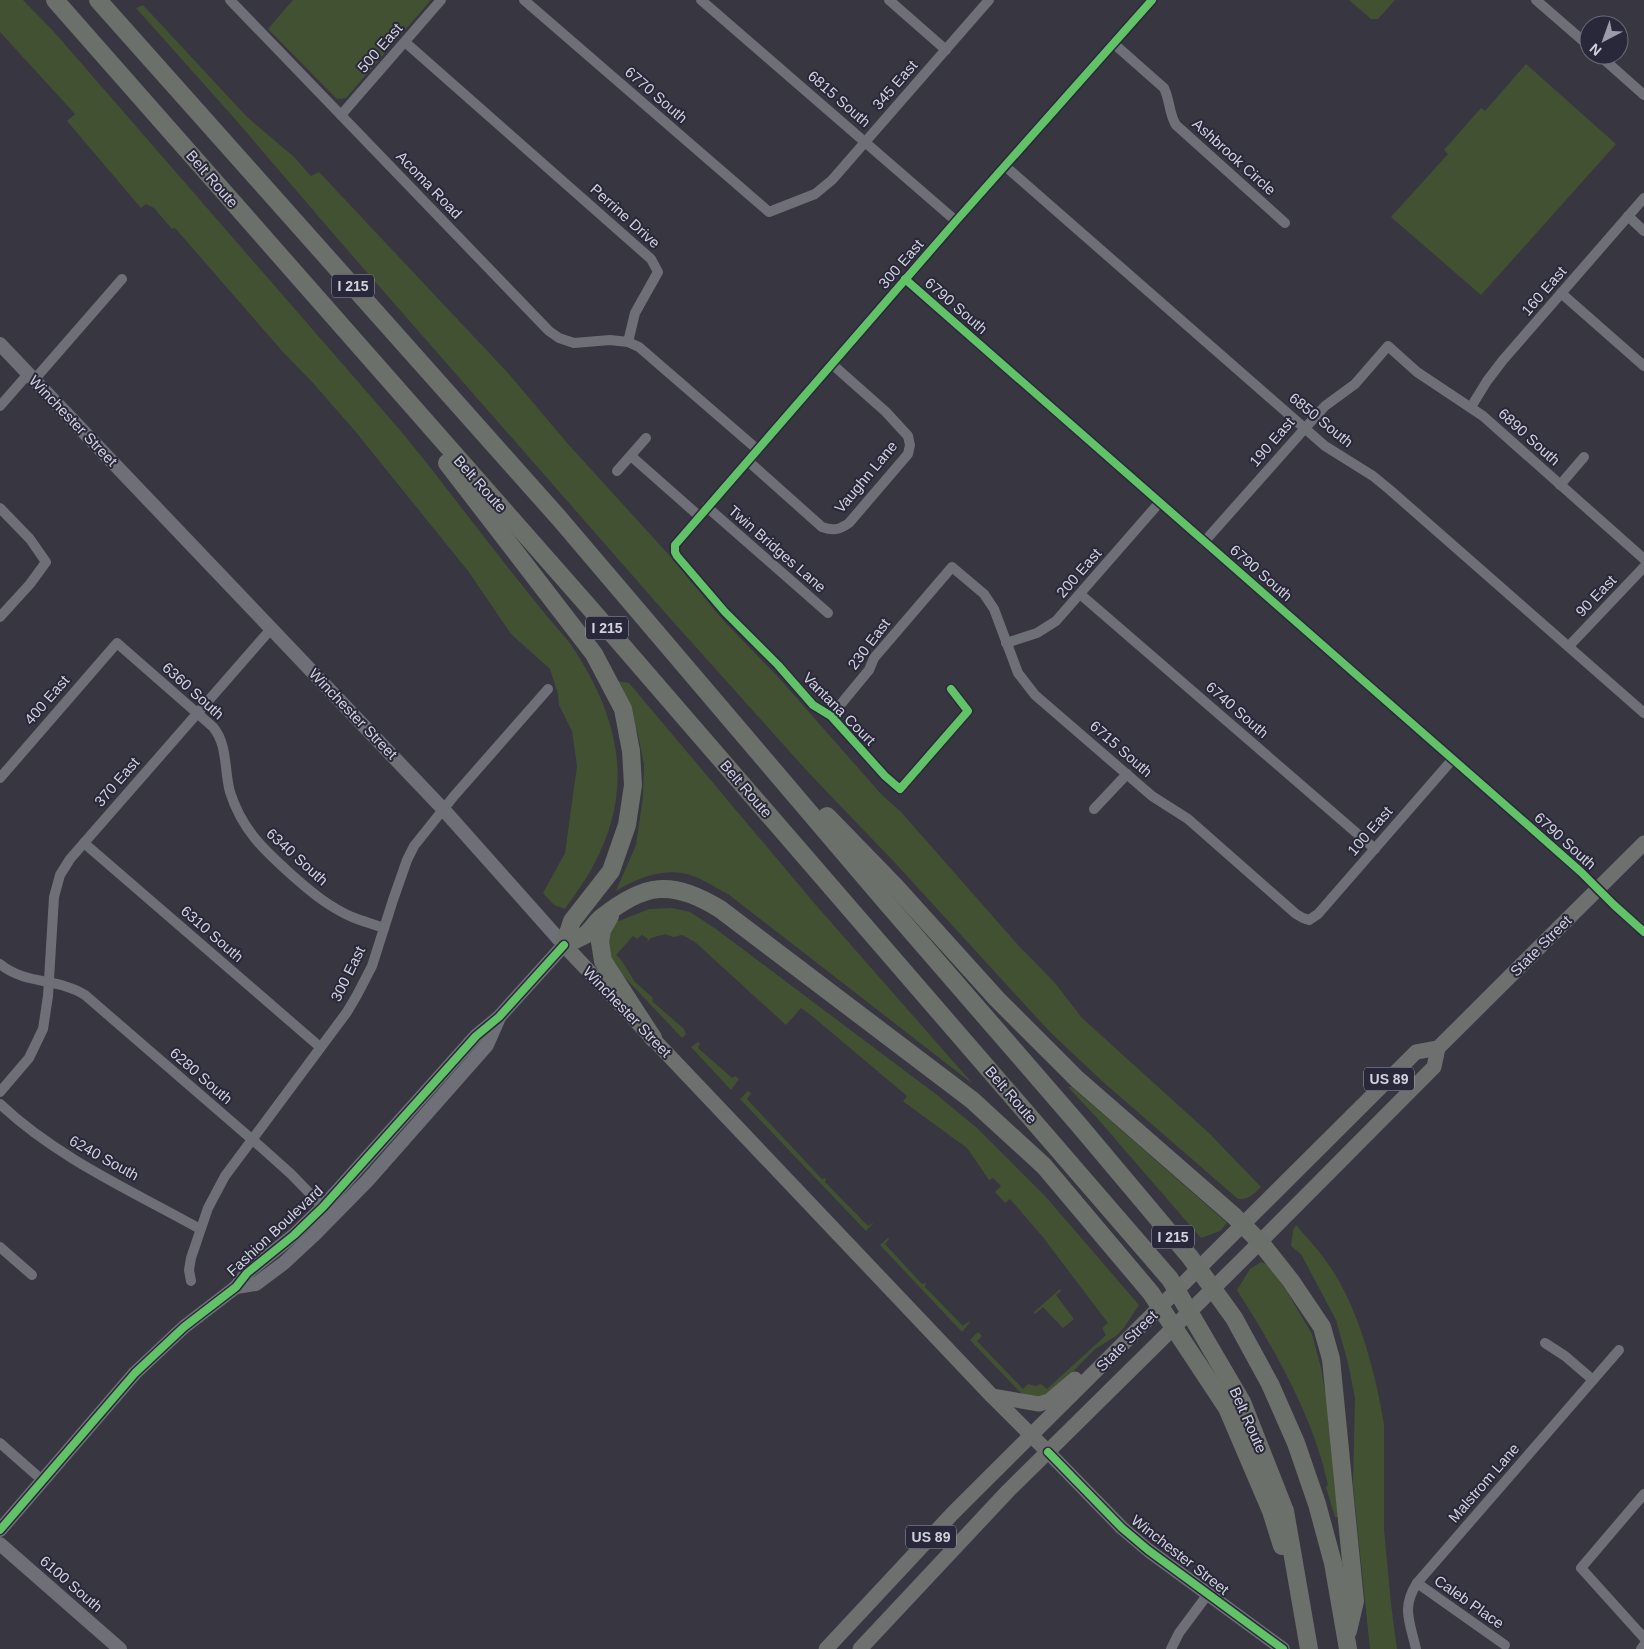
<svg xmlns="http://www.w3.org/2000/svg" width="1644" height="1649" font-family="Helvetica,sans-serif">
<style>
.green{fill:#435133}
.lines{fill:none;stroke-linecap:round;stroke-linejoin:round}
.street{stroke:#6f6f78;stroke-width:10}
.secondary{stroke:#6f6f78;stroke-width:14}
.primary{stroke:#6d706f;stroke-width:15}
.highway{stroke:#6c706a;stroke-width:18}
.cycleway-casing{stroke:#29283a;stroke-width:11}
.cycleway{stroke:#61c268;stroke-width:8}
.labels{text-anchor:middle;stroke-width:4;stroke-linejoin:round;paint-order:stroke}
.shield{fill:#29283a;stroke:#9f9fad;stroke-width:1}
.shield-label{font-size:14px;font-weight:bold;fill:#d2d2de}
.street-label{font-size:15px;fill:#d2d2de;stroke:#29283a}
</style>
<rect width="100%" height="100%" fill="#373641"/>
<g class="green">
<path d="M0,0H23L55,33L399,429C436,473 470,520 506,565C521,584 536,603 551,621C558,630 567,638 573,648C619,717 635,788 594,864C586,880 575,894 565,909L554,905L543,893L565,853L577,766L572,731L559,705L558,694L550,669L511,634L468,571L355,431L313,383L283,352L175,228L172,229L154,208L146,204L141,208L67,121L75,114L0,32Z"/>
<polygon points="293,0 431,0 346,98 337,99 268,29"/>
<polygon points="1349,0 1395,0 1378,19 1371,19"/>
<path d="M143,5L247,117L294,157L311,176L319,172L508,373L568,444L669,555L723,620L779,678L881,794L901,812L1018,945L1055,983L1082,1018L1209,1133L1261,1187C1253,1194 1249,1200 1238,1199L1102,1081L1049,1031L897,865L808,772L668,616L343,245L235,119L136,8Z"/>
<polygon points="1526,64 1616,144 1481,295 1391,217 1448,154 1444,150 1481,108 1485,111"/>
<path d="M617,681L629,683L815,904L973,1084L728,894C716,888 703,879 690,875C665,867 637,878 616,891L636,845L643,797L644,765L638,734Z"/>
<polygon points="672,908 690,912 716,929 937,1095 977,1128 1046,1197 1139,1305 1123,1329 1116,1336 1095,1349 1052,1393 1044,1397 1022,1394 1019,1391 970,1340 978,1332 982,1336 977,1341 1023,1389 1028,1384 1036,1386 1041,1384 1047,1389 1106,1335 1103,1330 1103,1327 1108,1323 1042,1236 1010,1199 1005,1203 995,1192 1001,1186 993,1178 989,1180 967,1148 904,1102 903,1101 907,1096 812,1016 801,1008 786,1025 695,942 682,935 673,937 665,934 651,938 647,942 648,939 642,935 637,939 633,936 616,955 622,961 635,982 653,998 652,1001 684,1029 686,1034 682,1038 615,967 605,943 612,921 619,921 649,909"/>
<polygon points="698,1042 700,1043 698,1048 732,1078 735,1076 739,1079 731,1090 691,1047"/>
<polygon points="1072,1087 1227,1223 1220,1231 1201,1238 1097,1118 1068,1087"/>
<polygon points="748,1091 751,1093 747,1099 822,1179 826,1178 825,1182 868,1226 874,1222 866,1231 740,1099"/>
<path d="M1296,1225C1306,1237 1317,1248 1326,1261C1358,1304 1375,1371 1384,1424V1529L1391,1604L1397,1649H1370L1353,1485L1355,1398L1348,1363L1336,1320L1301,1254L1291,1246L1293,1230Z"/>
<polygon points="888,1238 889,1239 885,1244 922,1284 926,1283 925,1287 963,1326 968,1322 970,1322 962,1332 880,1245"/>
<path d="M1261,1262L1266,1264L1286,1290L1312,1334L1321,1368L1326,1398L1338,1517H1335L1326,1487L1328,1485C1325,1474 1323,1463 1319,1452C1302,1397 1268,1339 1237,1290L1250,1269Z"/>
<polygon points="1060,1289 1061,1291 1056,1295 1074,1319 1063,1328 1043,1307 1035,1314 1034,1312"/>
</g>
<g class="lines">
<g class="street">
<polyline points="230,0 549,331 559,338 574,343 610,340 628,342 639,347 758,450"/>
<polyline points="524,0 769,212 815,194 832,180 989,0"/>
<polyline points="701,0 956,221"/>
<polyline points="889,0 946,50"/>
<polyline points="1536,0 1589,46"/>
<polyline points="405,42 651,259 658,272 635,313 628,342"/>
<path d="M1113,43L1164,88C1170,100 1169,114 1176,125L1285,223"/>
<polyline points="1599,55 1644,95"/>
<polyline points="341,115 441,0"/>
<polyline points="1005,166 1325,446 1373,476 1390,490 1644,713"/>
<polyline points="1628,216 1644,231"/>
<polyline points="905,279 1521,819 1581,872 1614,905 1644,932"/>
<polyline points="1561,293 1644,366"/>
<polyline points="34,380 122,279"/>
<polyline points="0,406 28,374"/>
<polyline points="1471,407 1487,381 1503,360 1644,198"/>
<polyline points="631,456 699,516"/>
<path d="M748,461L822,527C833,531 839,530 849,523L908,454L910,445L908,436L886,412L833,365"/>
<polyline points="617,471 646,438"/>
<polyline points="1560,485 1584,457"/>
<polyline points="707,507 828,613"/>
<polyline points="0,508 30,539 46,562 30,584 0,617"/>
<polyline points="1204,542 1315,417 1325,406 1355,384 1388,346 1417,372 1483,416 1644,559"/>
<polyline points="1080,594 1375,849"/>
<polyline points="1006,643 1037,633 1056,621 1159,503"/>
<polyline points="1569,646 1644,567"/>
<polyline points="951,689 968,711 900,789 885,776 831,716 813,705 778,665 725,612 677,556 675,552 675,545 956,221 1152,0"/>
<polyline points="831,716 869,670 874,658 952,567 984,594 994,609 1018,673 1035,695 1152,796 1188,819 1296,914 1303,918 1309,920 1318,914 1452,760"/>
<path d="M0,778L117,643L213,727C228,745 224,770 230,792C242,830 264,850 293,876C311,892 329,907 352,917C362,921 373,924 384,928"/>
<polyline points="1094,809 1127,774"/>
<polyline points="84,843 320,1047"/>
<path d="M0,964C25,985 59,978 85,995L262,1148L291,1174L323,1207"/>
<polyline points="0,1092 29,1058 43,1029 48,996 54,897 60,875 70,859 271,629"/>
<path d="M0,1104C57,1158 132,1191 200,1229"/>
<polyline points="0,1247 32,1275"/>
<polyline points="191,1281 189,1270 191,1258 208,1208 225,1176 347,1012 357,995 372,966 393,900 407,860 414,846 454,796 548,689"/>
<polyline points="1545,1343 1565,1356 1593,1380"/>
<polyline points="0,1443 42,1480"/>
<polyline points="1644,1494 1581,1568 1644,1638"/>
<polyline points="1417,1583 1505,1645"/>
<polyline points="1171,1649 1179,1633 1208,1594"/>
<path d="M1416,1649C1410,1622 1401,1608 1417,1583L1619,1350"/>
<polyline points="1641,1649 1644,1645"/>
</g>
<g class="secondary">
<polyline points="0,344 443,809 564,945 499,1017 476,1036 323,1207 294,1235 247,1273 236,1287 184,1327 135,1373 0,1530"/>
<polyline points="236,1287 256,1284 284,1263 313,1236 368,1180 487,1045 498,1020"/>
<polyline points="1048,1452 1122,1528 1148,1550 1283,1649"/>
<polyline points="0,1544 120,1649"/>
</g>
<g class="primary">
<polyline points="564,945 992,1396 1048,1452"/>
<polyline points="992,1396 1039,1404 1049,1401 1075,1379"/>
<polyline points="826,1649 953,1513 1416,1052 1438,1048 1644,843"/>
<polyline points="860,1649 1008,1491 1241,1261 1434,1067 1438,1048"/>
</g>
<g class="highway">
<polyline points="55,0 589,607 1170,1279 1242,1402 1285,1511 1309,1649"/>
<polyline points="98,0 559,518 884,900 1079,1125 1190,1257 1234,1318 1270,1384 1296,1443 1317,1504 1333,1563 1348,1649"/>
<polyline points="447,463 594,654 623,709 631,751 633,785 627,825 611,871 572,921 564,945"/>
<polyline points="827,816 895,886 997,999 1077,1079 1234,1216 1260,1242 1291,1281 1322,1327 1331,1359 1355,1601 1348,1631"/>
<polyline points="610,916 602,930 600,942 603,961 653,1038"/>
<path d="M564,945C570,942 578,939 585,935C591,931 595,923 601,918C644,883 672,879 720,909L972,1100L1044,1166L1151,1293L1227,1408L1271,1511L1282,1546"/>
</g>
<g class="cycleway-casing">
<g id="cycleway">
<polyline points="905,279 1521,819 1581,872 1614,905 1644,932"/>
<polyline points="951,689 968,711 900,789 885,776 831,716 813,705 778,665 725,612 677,556 675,552 675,545 956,221 1152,0"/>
<polyline points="1048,1452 1122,1528 1148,1550 1283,1649"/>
<polyline points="0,1530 135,1373 184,1327 236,1287 247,1273 294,1235 323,1207 476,1036 499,1017 564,945"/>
</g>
</g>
<use href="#cycleway" class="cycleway"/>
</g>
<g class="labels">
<g class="shield">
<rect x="332" y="274.5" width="42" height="23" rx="4"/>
<rect x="586" y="616.5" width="42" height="23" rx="4"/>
<rect x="1364" y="1067.5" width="50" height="23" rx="4"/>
<rect x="1152" y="1225.5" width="42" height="23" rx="4"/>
<rect x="906" y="1525.5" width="50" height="23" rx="4"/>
</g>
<g class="shield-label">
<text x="353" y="291">I 215</text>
<text x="607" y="633">I 215</text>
<text x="1389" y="1084">US 89</text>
<text x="1173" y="1242">I 215</text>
<text x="931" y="1542">US 89</text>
</g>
<g class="street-label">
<text transform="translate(380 48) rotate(-49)" y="5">500 East</text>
<text transform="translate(895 85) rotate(-49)" y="5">345 East</text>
<text transform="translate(656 95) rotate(41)" y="5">6770 South</text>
<text transform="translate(839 99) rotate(41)" y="5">6815 South</text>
<text transform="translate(1234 157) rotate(42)" y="5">Ashbrook Circle</text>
<text transform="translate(212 179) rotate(49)" y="5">Belt Route</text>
<text transform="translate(429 185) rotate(46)" y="5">Acoma Road</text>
<text transform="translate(625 216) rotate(42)" y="5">Perrine Drive</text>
<text transform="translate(901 264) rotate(-49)" y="5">300 East</text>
<text transform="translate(1544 291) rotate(-49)" y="5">160 East</text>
<text transform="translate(956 306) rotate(41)" y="5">6790 South</text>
<text transform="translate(1321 420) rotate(39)" y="5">6850 South</text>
<text transform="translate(73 421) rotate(46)" y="5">Winchester Street</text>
<text transform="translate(1529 437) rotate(42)" y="5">6890 South</text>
<text transform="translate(1272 442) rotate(-49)" y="5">190 East</text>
<text transform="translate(866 477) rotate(-50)" y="5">Vaughn Lane</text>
<text transform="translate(480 484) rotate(48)" y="5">Belt Route</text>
<text transform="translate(777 549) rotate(41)" y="5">Twin Bridges Lane</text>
<text transform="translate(1079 573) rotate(-49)" y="5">200 East</text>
<text transform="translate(1261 573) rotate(41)" y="5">6790 South</text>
<text transform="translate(1596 596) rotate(-46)" y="5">90 East</text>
<text transform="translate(869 644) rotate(-53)" y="5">230 East</text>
<text transform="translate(193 691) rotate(42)" y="5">6360 South</text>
<text transform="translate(47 700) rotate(-49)" y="5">400 East</text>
<text transform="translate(839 709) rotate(45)" y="5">Vantana Court</text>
<text transform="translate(1237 710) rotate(41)" y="5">6740 South</text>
<text transform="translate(353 714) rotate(46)" y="5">Winchester Street</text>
<text transform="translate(1121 749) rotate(41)" y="5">6715 South</text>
<text transform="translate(117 782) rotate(-49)" y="5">370 East</text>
<text transform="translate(746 789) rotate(49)" y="5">Belt Route</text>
<text transform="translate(1370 831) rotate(-49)" y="5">100 East</text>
<text transform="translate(1565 841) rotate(42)" y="5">6790 South</text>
<text transform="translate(297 857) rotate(42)" y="5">6340 South</text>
<text transform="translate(212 934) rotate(41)" y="5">6310 South</text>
<text transform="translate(1541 946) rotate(-45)" y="5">State Street</text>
<text transform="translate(348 974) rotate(-64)" y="5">300 East</text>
<text transform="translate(627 1012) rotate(46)" y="5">Winchester Street</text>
<text transform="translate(201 1076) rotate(41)" y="5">6280 South</text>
<text transform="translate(1011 1095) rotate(49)" y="5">Belt Route</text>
<text transform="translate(104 1158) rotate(29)" y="5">6240 South</text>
<text transform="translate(275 1231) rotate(-43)" y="5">Fashion Boulevard</text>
<text transform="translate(1127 1341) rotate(-45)" y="5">State Street</text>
<text transform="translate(1248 1420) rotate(66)" y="5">Belt Route</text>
<text transform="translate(1484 1483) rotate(-49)" y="5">Malstrom Lane</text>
<text transform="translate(1180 1555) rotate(38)" y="5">Winchester Street</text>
<text transform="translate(71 1584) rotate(41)" y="5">6100 South</text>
<text transform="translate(1469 1602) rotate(35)" y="5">Caleb Place</text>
</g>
</g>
<g transform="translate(1604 40) rotate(221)"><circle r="24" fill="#29283a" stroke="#6d6c7c"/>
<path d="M0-4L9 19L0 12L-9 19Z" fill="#9c9ba7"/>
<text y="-8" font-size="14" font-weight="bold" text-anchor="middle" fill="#d2d2de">N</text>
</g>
</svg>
